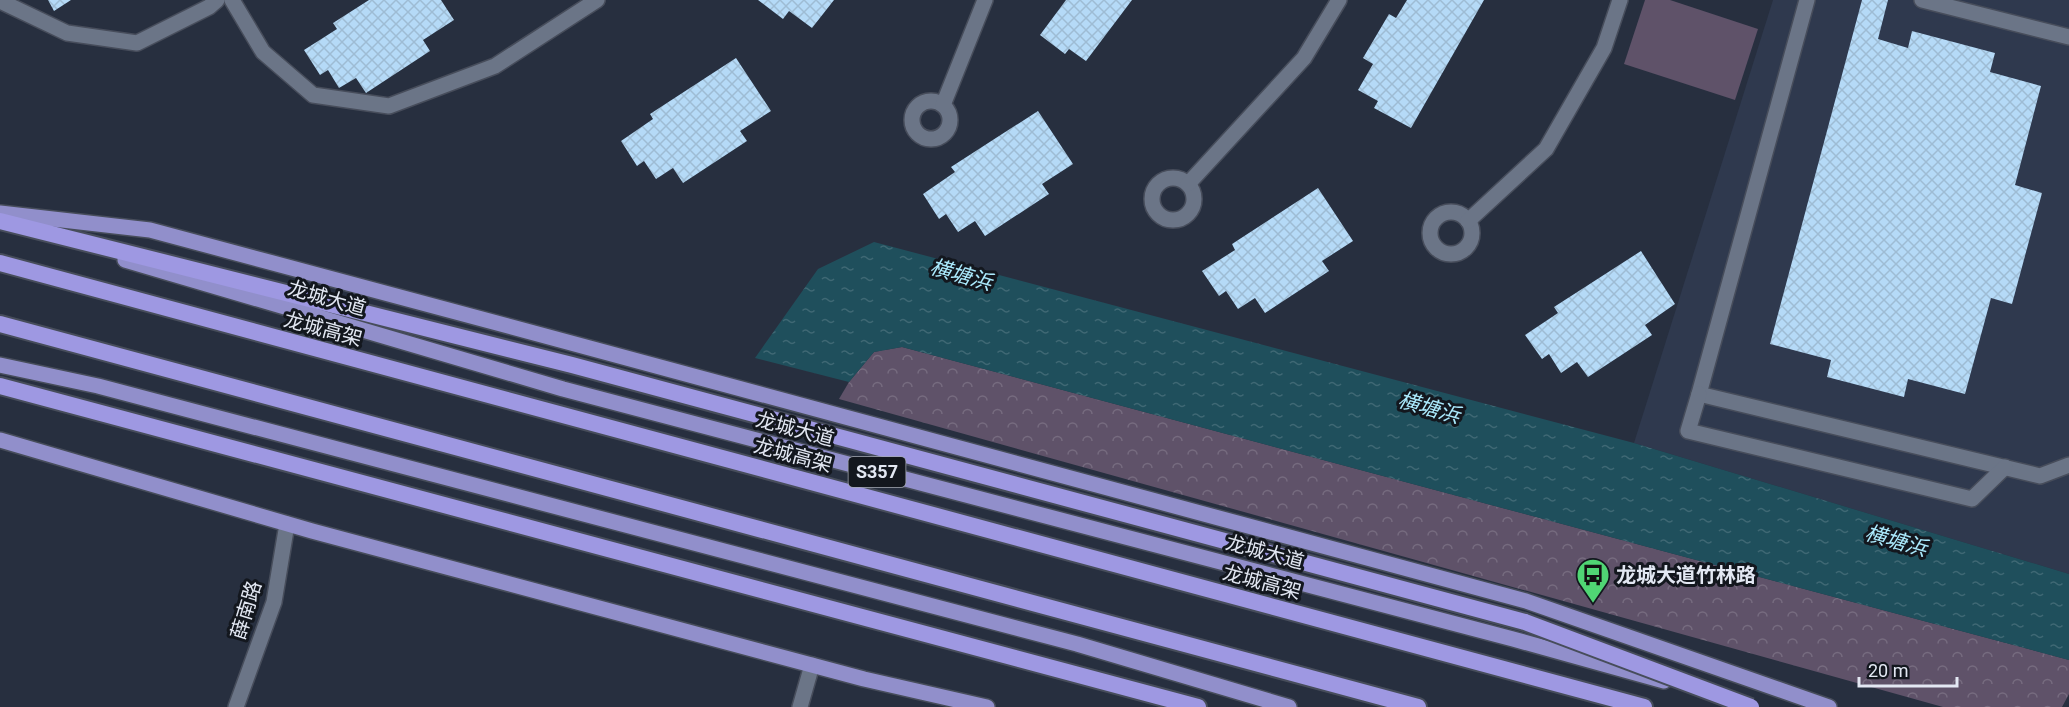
<svg xmlns="http://www.w3.org/2000/svg" width="2069" height="707" font-family="Roboto,'Noto Sans SC',sans-serif">
<style>
.built{fill:#2f394e}
.forest{fill:url(#forest-crowns)}
.pitch{fill:#5f5269}
.water{fill:url(#water-ripples)}
.building{fill:url(#building-cross-hatch)}
.lines{fill:none;stroke-linecap:round;stroke-linejoin:round}
.service-casing{stroke:#474d5b;stroke-width:18}
.minor-casing{stroke:#474d5b;stroke-width:18}
.primary-casing{stroke:#474d5b;stroke-width:18}
.trunk-casing{stroke:#474d5b;stroke-width:20}
.service{stroke:#6b7587;stroke-width:15}
.minor{stroke:#6b7587;stroke-width:15}
.primary{stroke:#918fcb;stroke-width:15}
.trunk{stroke:#9e98e2;stroke-width:16}
.trunk-bridge-casing{stroke:#474d5b;stroke-width:20;stroke-linecap:butt}
.trunk-bridge{stroke:#9e98e2;stroke-width:16}
.labels{text-anchor:middle;stroke-width:6;stroke-linejoin:round;paint-order:stroke}
.shield{fill:#13171e;stroke:#a5a9b3;stroke-width:1.5}
.shield-label{font-size:18px;font-weight:bold;fill:#e3e8f3}
.street-label{font-size:20px;fill:#e3e8f3;stroke:#13171e}
.poi-label{font-size:20px;font-weight:bold;fill:#e3e8f3;stroke:#13171e;text-anchor:start}
.water-label{font-size:21px;font-style:italic;fill:#abeafd;stroke:#13171e}
</style>
<defs>
<pattern id="forest-crowns" width="20" height="18" patternUnits="userSpaceOnUse" patternTransform="scale(1.5)"><rect width="20" height="18" fill="#5f5269"/><path d="M2 6a3 3 0 1 1 6 0M12 15a3 3 0 1 1 6 0" fill="none" stroke="#766b7f"/></pattern>
<pattern id="water-ripples" width="26" height="14" patternUnits="userSpaceOnUse" patternTransform="scale(1.5)"><rect width="26" height="14" fill="#1f4f5c"/><path d="M2 4q2-2 4 0t4 0M15 11q2-2 4 0t4 0" fill="none" stroke="#3f6874"/></pattern>
<pattern id="building-cross-hatch" width="8" height="8" patternUnits="userSpaceOnUse" patternTransform="scale(1.5)"><rect width="8" height="8" fill="#b5daf7"/><path d="M0 0l8 8M0 8l8-8" fill="none" stroke="#9ebcd4"/></pattern>
</defs>
<rect width="100%" height="100%" fill="#272f3f"/>
<polygon class="built" points="1773,0 2069,0 2069,574 1634,443"/>
<polygon class="forest" points="902,347 2069,660 2069,694 2062,707 1943,707 839,399 849,382 874,352"/>
<polygon class="pitch" points="1645,0 1670,0 1758,29 1735,100 1624,64"/>
<polygon class="water" points="874,242 1634,443 2069,574 2069,660 902,347 874,352 849,382 755,358 818,269"/>
<g class="building">
<polygon points="48,0 71,0 54,11"/>
<polygon points="369,0 441,0 454,20 423,40 430,51 366,93 356,78 339,88 328,70 320,75 304,50 337,29 333,23"/>
<polygon points="758,0 834,0 812,28 789,11 783,19"/>
<polygon points="1066,0 1132,0 1086,61 1069,49 1065,54 1040,35"/>
<polygon points="1407,0 1484,0 1411,128 1374,108 1378,101 1358,90 1373,64 1363,58 1389,14 1396,18"/>
<polygon points="1862,0 1888,0 1878,39 1908,48 1912,31 1995,53 1990,72 2041,86 2015,185 2042,193 2012,304 1991,298 1965,394 1908,379 1904,397 1827,377 1831,360 1770,344"/>
<polygon points="736,58 771,111 740,131 747,141 683,183 673,168 656,179 644,161 637,166 621,141 653,119 650,114"/>
<polygon points="1038,111 1073,164 1042,184 1049,194 985,236 975,221 958,232 946,214 939,219 923,194 955,172 951,167"/>
<polygon points="1318,188 1353,241 1322,261 1329,271 1265,313 1255,298 1238,309 1226,291 1219,296 1202,271 1235,250 1232,244"/>
<polygon points="1641,251 1675,304 1645,325 1652,335 1588,377 1577,362 1561,373 1549,354 1542,359 1525,335 1558,313 1554,307"/>
</g>
<g class="lines">
<g class="service-casing">
<g id="service">
<polyline points="232,0 263,52 313,95 389,106 495,66 597,0"/>
<polyline points="1807,0 1699,394 2040,476 2069,465"/>
<polyline points="1922,0 2069,37"/>
<polyline points="0,1 67,33 137,43 209,7 217,0"/>
<circle cx="931" cy="120" r="19"/>
<polyline points="943,105 985,0"/>
<circle cx="1173" cy="199" r="21"/>
<polyline points="1188,184 1304,58 1339,0"/>
<circle cx="1451" cy="233" r="21"/>
<polyline points="1468,221 1546,149 1604,48 1620,0"/>
<polyline points="1699,394 1688,431 1972,499 2005,467"/>
<polyline points="800,707 812,665"/>
</g>
</g>
<g class="minor-casing">
<polyline id="minor" points="236,707 274,602 287,524"/>
</g>
<g class="primary-casing">
<g id="primary">
<polyline points="0,213 150,230 534,333 1526,601 1829,707"/>
<polyline points="125,260 563,389 1513,639 1664,681"/>
<polyline points="0,365 98,386 1077,644 1289,707"/>
<polyline points="0,440 312,531 864,679 987,707"/>
</g>
</g>
<g class="trunk-casing">
<g id="trunk">
<polyline points="0,221 572,365 1525,622"/>
<polyline points="0,263 1644,707"/>
<polyline points="0,324 1418,707"/>
<polyline points="0,386 1198,707"/>
</g>
</g>
<use href="#service" class="service"/>
<use href="#minor" class="minor"/>
<use href="#primary" class="primary"/>
<use href="#trunk" class="trunk"/>
<g class="trunk-bridge-casing">
<polyline id="trunk-bridge" points="1525,622 1751,707"/>
</g>
<use href="#trunk-bridge" class="trunk-bridge"/>
</g>
<defs>
<g id="bus-pin" transform="scale(1.725)"><path d="M0 17L-7.5 6A9.5 9.5 0 1 1 7.5 6Z" fill="#50d674" stroke="#13171e"/><path d="M-5-6H5V4H4V6H2V4H-2V6H-4V4H-5ZM-3.5-4V0h7V-4ZM-3.5 1.2v1.5H-2V1.2ZM2 1.2v1.5H3.5V1.2Z" fill="#111"/></g>
</defs>
<g fill-rule="evenodd">
<use href="#bus-pin" x="1593" y="575"/>
</g>
<g class="labels">
<rect class="shield" x="848.5" y="457" width="57" height="30" rx="4.5"/>
<g class="shield-label">
<text x="877" y="478">S357</text>
</g>
<g class="street-label">
<text transform="translate(327 298) rotate(16)" y="7">龙城大道</text>
<text transform="translate(323 329) rotate(15)" y="7">龙城高架</text>
<text transform="translate(795 429) rotate(15)" y="7">龙城大道</text>
<text transform="translate(793 455) rotate(15)" y="7">龙城高架</text>
<text transform="translate(1265 552) rotate(15)" y="7">龙城大道</text>
<text transform="translate(1262 582) rotate(15)" y="7">龙城高架</text>
<text transform="translate(246 610) rotate(-73)" y="7">薛南路</text>
</g>
<g class="poi-label">
<text x="1616" y="582">龙城大道竹林路</text>
</g>
<g class="water-label">
<text transform="translate(961 275) rotate(16)" y="7">横塘浜</text>
<text transform="translate(1429 408) rotate(16)" y="7">横塘浜</text>
<text transform="translate(1896 541) rotate(16)" y="7">横塘浜</text>
</g>
</g>
<path d="M1859 677v9h98v-9" fill="none" stroke="#e3e8f3" stroke-width="3"/>
<text x="1868" y="677" font-size="18" fill="#e3e8f3" stroke="#13171e" stroke-width="4.5" paint-order="stroke">20 m</text>
</svg>
